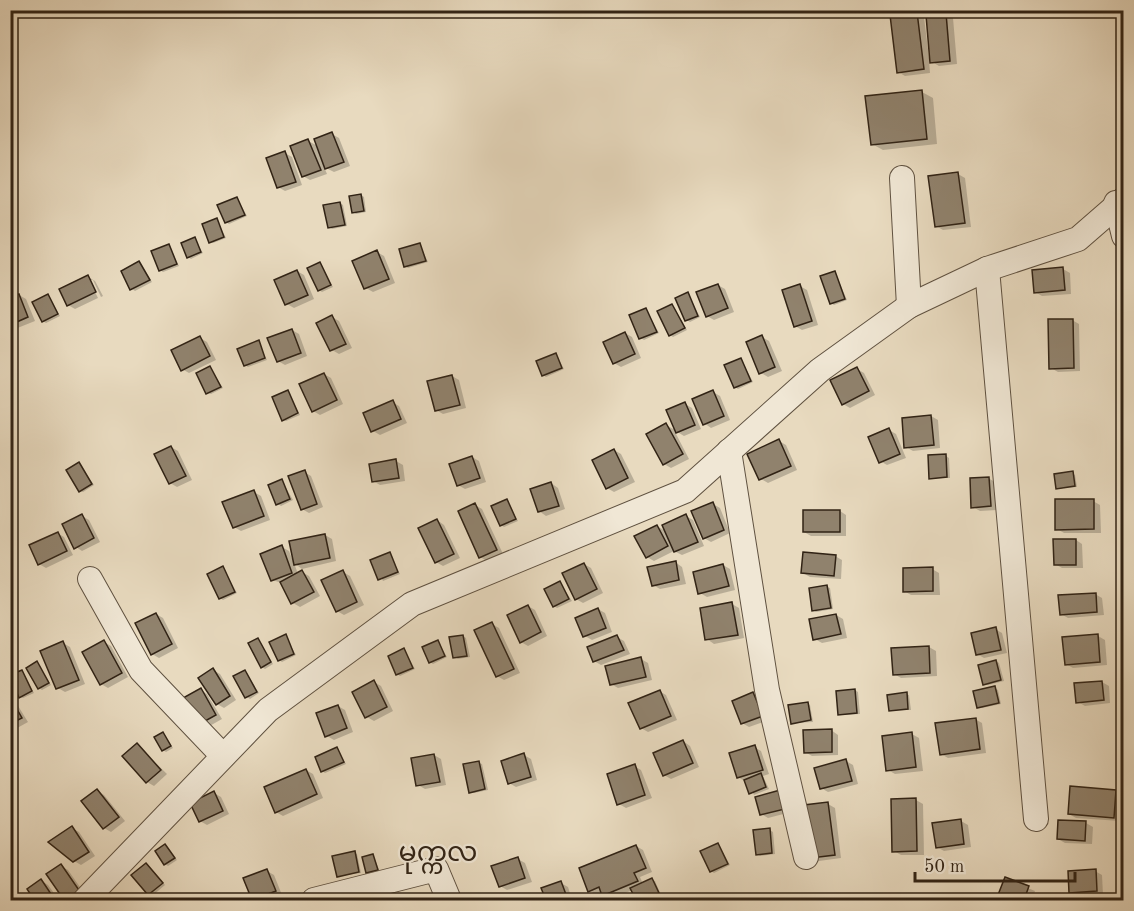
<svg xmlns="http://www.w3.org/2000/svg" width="1134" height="911" font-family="'Old Standard TT','Noto Sans Myanmar',serif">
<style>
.shadow{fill:#0003}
.building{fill:#90826d;stroke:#312315;stroke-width:1.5}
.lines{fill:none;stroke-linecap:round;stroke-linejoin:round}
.minor-casing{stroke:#5f5140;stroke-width:26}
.minor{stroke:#f0e7d5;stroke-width:24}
.labels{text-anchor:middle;stroke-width:4.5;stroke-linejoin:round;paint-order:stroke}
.quarter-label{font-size:27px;fill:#312315;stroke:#f0e7d5}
</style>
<rect width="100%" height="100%" fill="#e8dabf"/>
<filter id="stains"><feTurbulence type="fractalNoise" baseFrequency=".00333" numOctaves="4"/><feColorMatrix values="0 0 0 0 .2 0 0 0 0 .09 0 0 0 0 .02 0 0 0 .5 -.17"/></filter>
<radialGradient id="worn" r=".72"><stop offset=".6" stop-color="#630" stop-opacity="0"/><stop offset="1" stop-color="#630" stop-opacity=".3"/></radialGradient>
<g class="shadow">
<polygon points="917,13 924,17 929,58 931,58 946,14 953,18 957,64 939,66 929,60 930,73 905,76 898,72"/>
<polygon points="922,92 933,98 937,144 883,150 872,144"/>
<polygon points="332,134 339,138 350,166 334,172 324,167 327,174 310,180 303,176 308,141 318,146"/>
<polygon points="285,153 292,157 302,185 285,191 278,187"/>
<polygon points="958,174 965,178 971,227 943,230 936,226"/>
<polygon points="361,195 364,197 366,212 356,214 353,212"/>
<polygon points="237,198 247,216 229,224 226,222"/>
<polygon points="340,203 343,205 347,226 332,229 329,227"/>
<polygon points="217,220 226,238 213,243 210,242"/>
<polygon points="194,239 203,253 191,259 188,257"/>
<polygon points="420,245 428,262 408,268 405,266"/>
<polygon points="169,246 179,266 163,272 160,270"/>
<polygon points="377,252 384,256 395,283 373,292 366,288"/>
<polygon points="139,262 152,282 135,291 132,289"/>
<polygon points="319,264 333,287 322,292 319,290"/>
<polygon points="1063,269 1070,273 1071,294 1042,296 1035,292"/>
<polygon points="297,271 304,275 314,299 294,308 287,304"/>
<polygon points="835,272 847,300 834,305 831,303"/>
<polygon points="88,277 95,281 103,296 101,297 93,280 89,280 98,298 75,309 68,305"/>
<polygon points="718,285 725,289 734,312 714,320 707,316"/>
<polygon points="800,286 807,290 818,325 802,330 795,326"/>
<polygon points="688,294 700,317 690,322 687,320"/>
<polygon points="19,295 26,299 35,321 15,329 10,327 10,299"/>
<polygon points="48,296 60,316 46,323 43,321"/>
<polygon points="672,305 687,330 673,337 670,335"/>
<polygon points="646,310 659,333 644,340 641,338"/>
<polygon points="332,317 339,321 352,348 339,354 332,350 318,324"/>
<polygon points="1072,320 1079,324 1080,371 1058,372 1051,368"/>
<polygon points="292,330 299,334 307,356 285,365 278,361"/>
<polygon points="625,333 632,337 641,358 621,367 614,363"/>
<polygon points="762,337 769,341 782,371 768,377 761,373"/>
<polygon points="200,338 207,342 216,360 189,373 182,369"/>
<polygon points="258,342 267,360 248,367 245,365"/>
<polygon points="556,354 564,369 546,377 543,375"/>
<polygon points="741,359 753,382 738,389 735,387"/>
<polygon points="210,368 223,388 211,394 208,393"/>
<polygon points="857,369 864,373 875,395 850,408 843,404"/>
<polygon points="324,374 331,378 343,404 320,415 313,411"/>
<polygon points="452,376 459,380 466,408 443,414 436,410"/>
<polygon points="288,392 300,415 286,421 283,420"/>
<polygon points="713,392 720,396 730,420 711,428 704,423"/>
<polygon points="392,402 399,406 407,423 380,435 373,431"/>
<polygon points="685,404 692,408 701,429 684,436 674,430 689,459 671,468 664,464 666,425 677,431"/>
<polygon points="931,416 938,420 940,448 913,451 906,447"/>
<polygon points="889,430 896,434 906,458 887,465 880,461"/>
<polygon points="779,441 786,445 797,470 768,483 761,479"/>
<polygon points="171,447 178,451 192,480 177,487 170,483"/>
<polygon points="614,450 621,454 635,482 614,492 607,488"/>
<polygon points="946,456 949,458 950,478 931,478"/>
<polygon points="472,457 479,461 486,482 465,489 458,485"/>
<polygon points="396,461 403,465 405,481 380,485 373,481"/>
<polygon points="79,464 94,485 83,492 80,491"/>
<polygon points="304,472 311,476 323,507 309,513 302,509"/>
<polygon points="1072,473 1075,475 1077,487 1058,488"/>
<polygon points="988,478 995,482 997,510 980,511 973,507"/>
<polygon points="282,481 293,500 281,506 278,504"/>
<polygon points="551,483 558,488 565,509 546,516 539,511"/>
<polygon points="254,492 261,496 270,520 241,531 234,527"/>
<polygon points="507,501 518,521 504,527 501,525"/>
<polygon points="1093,501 1100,505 1101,533 1064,533 1057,529"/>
<polygon points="713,504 720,508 730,533 711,542 704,538"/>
<polygon points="475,505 482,509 503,554 487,561 480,557"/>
<polygon points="840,511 846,515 846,536 811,536 804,532"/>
<polygon points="82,516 89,520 100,542 82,551 76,547"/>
<polygon points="686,516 693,520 704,546 682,555 674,551 654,561 647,557 657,526 667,532"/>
<polygon points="437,520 444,525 460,558 443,566 436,562"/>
<polygon points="57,533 64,537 73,555 46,568 39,564"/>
<polygon points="325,535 332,539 336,561 302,569 294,563 298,574 302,572 309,576 320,596 300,607 293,603 282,583 272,580 282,547 289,551 293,561"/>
<polygon points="1076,540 1082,544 1083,568 1062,568 1055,564"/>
<polygon points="389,554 400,574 383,581 372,561"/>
<polygon points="835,556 842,560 841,579 810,577 803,573"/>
<polygon points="675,562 682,567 686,584 660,589 653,585"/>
<polygon points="584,564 591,568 603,593 583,603 576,599"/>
<polygon points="723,565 730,569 735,590 707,597 700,593"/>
<polygon points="223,568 237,593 223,600 220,598"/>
<polygon points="932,569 939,573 940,595 911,595 904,591"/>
<polygon points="343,572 350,576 364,605 344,615 337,611"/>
<polygon points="560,583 572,601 557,608 554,606"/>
<polygon points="827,587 830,588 833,609 816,612 813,610"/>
<polygon points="1095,594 1102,598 1104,615 1068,618 1061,614"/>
<polygon points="732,604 739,608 744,638 714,644 707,639"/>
<polygon points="528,606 535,610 547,636 528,646 521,642"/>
<polygon points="598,609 605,613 612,632 592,640 585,636 577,618"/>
<polygon points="156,614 163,618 178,648 159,658 152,654"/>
<polygon points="836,615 843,619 847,638 822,643 815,639"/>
<polygon points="492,624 499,628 520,673 504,680 497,676"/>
<polygon points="995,629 1002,633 1007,653 984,658 977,654"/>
<polygon points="285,636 296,655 282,662 279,660"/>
<polygon points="463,636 466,638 470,657 458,659 455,657"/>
<polygon points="1098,636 1105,640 1107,665 1073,668 1066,664"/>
<polygon points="617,637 624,641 630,654 601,665 594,661"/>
<polygon points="258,639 273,664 265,669 262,667"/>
<polygon points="104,642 111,646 128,677 108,688 101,684"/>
<polygon points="438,642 447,657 433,664 430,662"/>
<polygon points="63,643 70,647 85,684 65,692 58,688"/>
<polygon points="929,647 936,651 937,676 901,678 894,674"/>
<polygon points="404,650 415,669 400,676 397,674"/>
<polygon points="641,659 648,663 652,680 618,688 611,684"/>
<polygon points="996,661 999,663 1004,681 988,685 985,684"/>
<polygon points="37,663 51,685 42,690 39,688"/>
<polygon points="213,670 220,674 236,700 224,708 217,704"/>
<polygon points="245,671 259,693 250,699 247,697"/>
<polygon points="22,672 34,693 23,698 20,697"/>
<polygon points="374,682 381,686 393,711 374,721 367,717 354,692"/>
<polygon points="1102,682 1109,686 1110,703 1085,706 1078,702"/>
<polygon points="994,688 998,690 1001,704 982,708 979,707"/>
<polygon points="201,690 207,694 222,719 206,728"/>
<polygon points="855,690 858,692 860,714 843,715 840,714"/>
<polygon points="659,691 666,695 677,720 648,732 641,728"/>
<polygon points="10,693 28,722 10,732"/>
<polygon points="753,694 760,698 769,720 749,727 742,723"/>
<polygon points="906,694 909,695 911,710 890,710"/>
<polygon points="807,703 810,705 813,722 792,723"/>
<polygon points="338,706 345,710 353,732 334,740 327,736"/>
<polygon points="975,719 982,723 986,753 948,758 941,754"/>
<polygon points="831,730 838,735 838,755 812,756 805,752"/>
<polygon points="163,733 173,748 166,752 163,750"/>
<polygon points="912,734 919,738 923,771 895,774 888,770"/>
<polygon points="683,741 690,746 699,767 671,779 664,775"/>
<polygon points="137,745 167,774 154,786 147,782"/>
<polygon points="754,747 761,751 769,774 763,776 769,789 754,795 746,782 738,777"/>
<polygon points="337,749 346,764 325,773 322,771"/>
<polygon points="434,755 441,759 446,785 425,789 418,785"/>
<polygon points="524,755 531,759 537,780 516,787 509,783"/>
<polygon points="846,761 853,765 858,784 828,792 821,788"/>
<polygon points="479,763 482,764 488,790 474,793 471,792"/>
<polygon points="634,766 641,770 652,798 626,808 619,804"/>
<polygon points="306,770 313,774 323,798 283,816 276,812"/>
<polygon points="97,791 104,795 125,821 111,832 104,828"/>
<polygon points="1115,792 1122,796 1120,821 1076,818 1069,814"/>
<polygon points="214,793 221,797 229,814 207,825 200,821"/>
<polygon points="757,798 795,811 768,818 761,814"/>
<polygon points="916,800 923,804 924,855 901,855 894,851"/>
<polygon points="828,804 835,808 841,858 819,861 812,857"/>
<polygon points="961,821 968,825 971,847 944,851 937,847"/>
<polygon points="1086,823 1093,827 1092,844 1065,843 1058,839"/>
<polygon points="72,828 79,832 95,856 81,865 74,861"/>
<polygon points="770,830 773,832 775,854 760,856 757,854"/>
<polygon points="718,844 730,865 714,873 711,871"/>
<polygon points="165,846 177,860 168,866 165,864"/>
<polygon points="636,846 643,850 652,872 640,877 643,884 652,880 655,881 661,895 649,900 638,900 633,890 610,899 602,892 597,895 590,891"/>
<polygon points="354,853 357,854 361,873 338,876"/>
<polygon points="373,855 380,872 370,874 367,872"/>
<polygon points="518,859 525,863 532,882 507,890 500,886"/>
<polygon points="61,866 68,870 89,900 65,900 48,874"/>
<polygon points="149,867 165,885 152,896 149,894"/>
<polygon points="267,871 274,875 282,895 267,900 255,900 253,899"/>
<polygon points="1095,871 1102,875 1103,895 1078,896 1071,892"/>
<polygon points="1006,879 1035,891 1032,900 998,900"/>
<polygon points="42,881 48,885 59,900 36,900 29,889"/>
<polygon points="561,883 568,887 572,900 547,900 543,889"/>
<polygon points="531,895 539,900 512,900"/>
<polygon points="13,896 20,900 21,900 10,900"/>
<polygon points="485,897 491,900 473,900"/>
</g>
<g class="building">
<polygon points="917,12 924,69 897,73 890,15"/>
<polygon points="946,13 950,61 930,63 926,15"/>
<polygon points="922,90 927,139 871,145 865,96"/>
<polygon points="332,132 344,162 325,169 314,139"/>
<polygon points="308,139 321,170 302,177 290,146"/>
<polygon points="285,151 296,182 277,188 266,158"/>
<polygon points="958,172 965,223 935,227 928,176"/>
<polygon points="361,194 364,211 352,213 349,196"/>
<polygon points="237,197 245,215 225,223 217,205"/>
<polygon points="340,202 345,225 328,228 323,205"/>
<polygon points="217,218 224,237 209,243 202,224"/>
<polygon points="195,237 201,252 187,258 181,243"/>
<polygon points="420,243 426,261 404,267 399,249"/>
<polygon points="169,244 177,264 159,271 151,251"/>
<polygon points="377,250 389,279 364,289 352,261"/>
<polygon points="139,261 150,280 130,290 121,271"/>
<polygon points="320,262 331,285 318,291 307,268"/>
<polygon points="1063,267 1065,290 1034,293 1032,270"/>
<polygon points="297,270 308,295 285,305 274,280"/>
<polygon points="835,271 845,299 830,304 820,276"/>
<polygon points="88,275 96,292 67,306 59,289"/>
<polygon points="718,284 728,308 706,317 696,292"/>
<polygon points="800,284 812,321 794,327 782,290"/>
<polygon points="688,292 698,316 685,321 675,298"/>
<polygon points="19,294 28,317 10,325 10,297"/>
<polygon points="48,294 58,314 42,322 32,302"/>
<polygon points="672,304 685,328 669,336 657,311"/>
<polygon points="646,308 657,332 639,339 629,315"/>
<polygon points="332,315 346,344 330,351 316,323"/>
<polygon points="1048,319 1073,319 1074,368 1049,369"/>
<polygon points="292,329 301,353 277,362 267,338"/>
<polygon points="625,332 635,354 613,364 603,342"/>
<polygon points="762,335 775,367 759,374 746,342"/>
<polygon points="200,336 210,356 181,371 171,350"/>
<polygon points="259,340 265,358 244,366 237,349"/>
<polygon points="556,353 562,368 542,376 536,361"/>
<polygon points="741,358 751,381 734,388 724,365"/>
<polygon points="210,366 221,387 206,394 196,373"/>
<polygon points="857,367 869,391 842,405 830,380"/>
<polygon points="324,373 337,400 312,412 299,384"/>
<polygon points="452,375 460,405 435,411 427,381"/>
<polygon points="288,390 298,413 282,421 272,397"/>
<polygon points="713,390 724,416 703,425 692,399"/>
<polygon points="393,400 401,419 371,432 363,413"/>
<polygon points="685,402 695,425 676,433 666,410"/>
<polygon points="931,415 934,445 904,448 902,418"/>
<polygon points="666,423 683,454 663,465 646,434"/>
<polygon points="889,428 900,454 879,463 868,437"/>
<polygon points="779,439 791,466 759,480 747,454"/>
<polygon points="171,446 186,476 169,484 154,454"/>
<polygon points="614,449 628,478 606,489 592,460"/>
<polygon points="946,454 947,477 929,479 928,455"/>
<polygon points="472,456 480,478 457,486 449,464"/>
<polygon points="396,459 399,478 372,482 369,464"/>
<polygon points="79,462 92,484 79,492 66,470"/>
<polygon points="305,470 317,504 301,510 288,476"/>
<polygon points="1073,471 1075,486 1056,489 1054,474"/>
<polygon points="989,477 991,506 971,508 970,478"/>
<polygon points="282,479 290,499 276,505 268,485"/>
<polygon points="551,482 559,506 538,512 530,489"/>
<polygon points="254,490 264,516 233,528 222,502"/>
<polygon points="507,499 516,519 500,526 491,506"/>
<polygon points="1055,499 1094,499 1094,529 1055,530"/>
<polygon points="713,502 724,530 703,539 691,511"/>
<polygon points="475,503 497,550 479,558 458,511"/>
<rect x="803" y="510" width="37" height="22"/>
<polygon points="82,514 94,538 74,549 62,524"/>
<polygon points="686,514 698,542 674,552 662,525"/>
<polygon points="437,519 454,554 435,563 418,528"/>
<polygon points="657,525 668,546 646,558 634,536"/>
<polygon points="58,532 67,551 38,565 29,545"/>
<polygon points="325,534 330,558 294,565 289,541"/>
<polygon points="1053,539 1076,539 1076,565 1054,565"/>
<polygon points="282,545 292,573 271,581 260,554"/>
<polygon points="390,552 398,572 378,580 370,560"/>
<polygon points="803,552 836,555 834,576 801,573"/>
<polygon points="676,561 679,580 652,586 647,567"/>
<polygon points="584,563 597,589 575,600 562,573"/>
<polygon points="723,564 729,586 698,594 693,572"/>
<polygon points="223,566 235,592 219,599 207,574"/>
<polygon points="933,567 933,591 903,592 903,568"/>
<polygon points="302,570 314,592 291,604 280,582"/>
<polygon points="343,570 357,602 336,612 321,580"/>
<polygon points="560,581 569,599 553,607 544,589"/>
<polygon points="827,585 831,608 812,611 809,588"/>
<polygon points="1096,593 1097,612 1060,615 1058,595"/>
<polygon points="732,602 738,635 705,640 700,608"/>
<polygon points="528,605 541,632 520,643 507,615"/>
<polygon points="598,608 606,628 583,637 575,618"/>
<polygon points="156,613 172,644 151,655 135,623"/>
<polygon points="836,614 841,634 813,640 809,619"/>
<polygon points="492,622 514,669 496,677 474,630"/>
<polygon points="996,627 1001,650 976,655 971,633"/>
<polygon points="286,634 294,654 278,661 269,642"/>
<polygon points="1098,634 1100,662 1065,665 1062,637"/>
<polygon points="463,635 467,656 453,658 449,637"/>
<polygon points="617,635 624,650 593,662 587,647"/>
<polygon points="258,638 271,662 261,668 248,643"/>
<polygon points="104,640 122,673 100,685 82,652"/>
<polygon points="438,640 445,656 429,663 422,647"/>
<polygon points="63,641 79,680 56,689 40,651"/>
<polygon points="929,646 930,673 893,675 891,648"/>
<polygon points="404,648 413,668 396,675 388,656"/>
<polygon points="641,657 646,677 610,685 605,666"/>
<polygon points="996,660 1001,680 983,685 978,665"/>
<polygon points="37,661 49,683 38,689 26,668"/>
<polygon points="213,668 230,696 216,705 198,678"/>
<polygon points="22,670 32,691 19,698 10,675"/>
<polygon points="245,670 257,692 245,698 233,676"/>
<polygon points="374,680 387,707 365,718 352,692"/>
<polygon points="1102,681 1104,700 1076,703 1074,683"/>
<polygon points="995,686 999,703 977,708 973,691"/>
<polygon points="201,688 216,715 198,725 183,698"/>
<polygon points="855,689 857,713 838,715 836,691"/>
<polygon points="660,690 671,716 640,729 628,703"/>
<polygon points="753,692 763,716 741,724 732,701"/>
<polygon points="907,692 908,709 889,711 887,695"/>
<polygon points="10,697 22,718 10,724"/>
<polygon points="808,702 811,720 791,724 788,705"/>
<polygon points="338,705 347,728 325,737 316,713"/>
<polygon points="976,718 980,749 940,755 935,723"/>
<polygon points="832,729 832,752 804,753 803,730"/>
<polygon points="163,732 171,746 162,751 154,737"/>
<polygon points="912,732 916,767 886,771 882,736"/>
<polygon points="683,740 693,763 663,776 653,753"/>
<polygon points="137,743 161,770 146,783 122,756"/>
<polygon points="755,745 763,770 737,778 729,753"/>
<polygon points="337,747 344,762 321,772 315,757"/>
<polygon points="524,753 531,777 508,784 501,761"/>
<polygon points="434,754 440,782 416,786 411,758"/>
<polygon points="846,759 852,781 820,789 814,768"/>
<polygon points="479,761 485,789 469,793 463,764"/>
<polygon points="635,764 645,795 617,805 607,774"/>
<polygon points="306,769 317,794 275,813 264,787"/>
<polygon points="761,773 766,787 749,794 744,780"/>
<polygon points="1070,786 1116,790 1114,818 1068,814"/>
<polygon points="97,789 119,817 103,829 81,801"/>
<polygon points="784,789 789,808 760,815 755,797"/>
<polygon points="214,791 223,811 199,822 190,803"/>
<polygon points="916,798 917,851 892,852 891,799"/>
<polygon points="828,802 835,855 811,858 804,805"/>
<polygon points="961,819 964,844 936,848 932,823"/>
<polygon points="1058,820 1086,821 1085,841 1057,839"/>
<polygon points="72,826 89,852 73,862 48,842"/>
<polygon points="770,828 772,853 756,855 753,830"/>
<polygon points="718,843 728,864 710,872 700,851"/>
<polygon points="165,844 175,858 164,865 155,851"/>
<polygon points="636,845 646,868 634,873 638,881 602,896 599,887 588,892 579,868"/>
<polygon points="355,851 359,872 337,877 332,856"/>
<polygon points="373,854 378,870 366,873 362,857"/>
<polygon points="518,857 525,878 499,887 491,866"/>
<polygon points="146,863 163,883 148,895 131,875"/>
<polygon points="61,864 83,896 76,900 64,900 46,874"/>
<polygon points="267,869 276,891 252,900 243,878"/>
<polygon points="1096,869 1097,891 1069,893 1068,871"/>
<polygon points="1005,877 1029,886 1024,900 996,900"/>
<polygon points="652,878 659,893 644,900 636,900 630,888"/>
<polygon points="41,879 55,900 34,900 27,889"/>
<polygon points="561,881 568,900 546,900 541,888"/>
<polygon points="532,894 533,900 506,900"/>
</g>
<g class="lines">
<g class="minor-casing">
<g id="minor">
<polyline points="902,178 909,306"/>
<polyline points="1116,203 1124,236"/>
<polyline points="987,269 1036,819"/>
<polyline points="729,451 767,690 806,857"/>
<polyline points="90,579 141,670 223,756"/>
<polyline points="85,900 268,710 412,604 685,491 820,370 909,306 987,269 1078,239 1124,199"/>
<polyline points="314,900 436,869 449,900"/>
</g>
</g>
<use href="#minor" class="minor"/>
</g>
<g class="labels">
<g class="quarter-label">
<text x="438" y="861">မုက္ကလ</text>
</g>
</g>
<rect width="1134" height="911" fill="none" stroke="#e8dabf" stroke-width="36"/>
<rect x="12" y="12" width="1110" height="887" fill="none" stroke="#312315" stroke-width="3"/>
<rect x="18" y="18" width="1098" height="875" fill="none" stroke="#312315" stroke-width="1.5"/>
<path d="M915 872v9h160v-9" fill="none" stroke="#312315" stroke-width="3"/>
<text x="924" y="872" font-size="18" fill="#312315" stroke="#f0e7d5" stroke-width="4.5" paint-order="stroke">50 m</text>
<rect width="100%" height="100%" filter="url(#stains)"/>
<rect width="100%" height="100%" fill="url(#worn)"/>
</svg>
